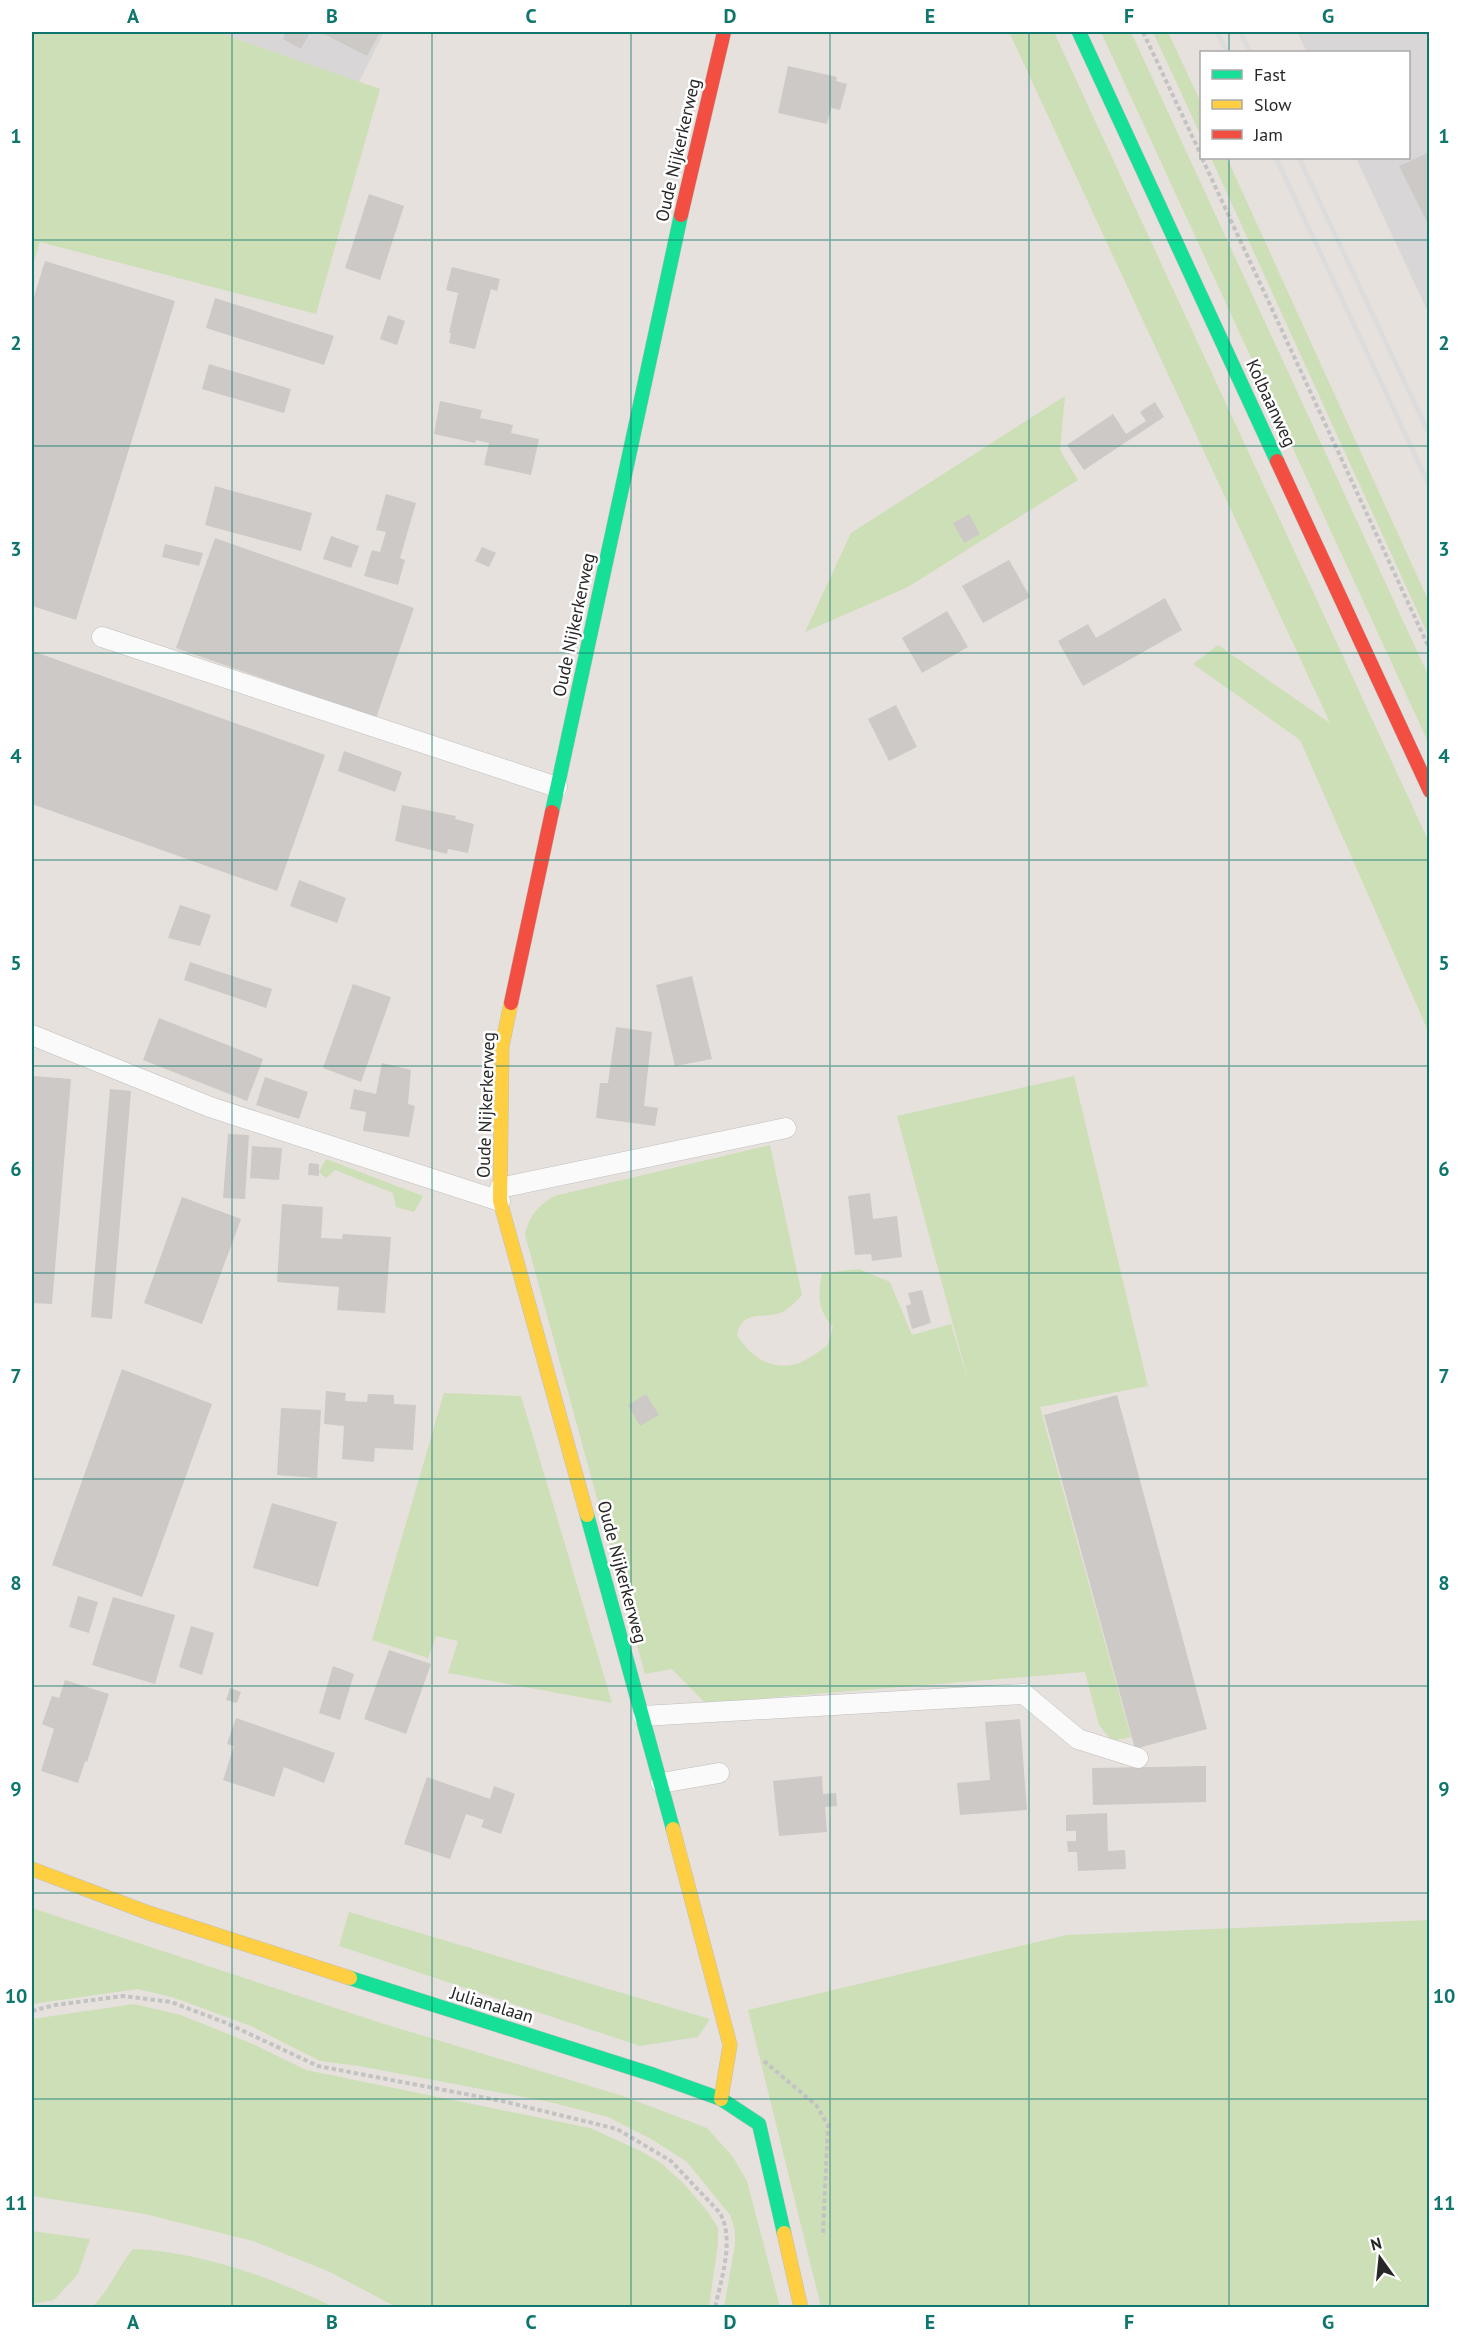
<svg xmlns="http://www.w3.org/2000/svg" width="1461" height="2339" font-family="'PT Sans',sans-serif">
<style>
.industrial{fill:#d9d6d8}
.green{fill:#cddfb7}
.building{fill:#ccc9c6}
.lines{fill:none;stroke-linecap:round;stroke-linejoin:round}
.lane-casing{stroke:#c0bebe;stroke-width:21}
.fast-casing{stroke:#c0bebe;stroke-width:15}
.slow-casing{stroke:#c0bebe;stroke-width:15}
.jam-casing{stroke:#c0bebe;stroke-width:15}
.path{stroke:#c4c3c3;stroke-width:4;stroke-dasharray:4.5 3;stroke-linecap:butt}
.lane{stroke:#fbfafa;stroke-width:20}
.fast{stroke:#16e098;stroke-width:14}
.slow{stroke:#ffcf43;stroke-width:14}
.jam{stroke:#f24e42;stroke-width:14}
.rail{stroke:#dddcdd;stroke-width:4.5}
.grid{fill:none;stroke:#0f766e;stroke-width:1.5;stroke-opacity:0.55}
.labels{text-anchor:middle;stroke-width:5;stroke-linejoin:round;paint-order:stroke}
.street-label{font-size:18px;fill:#272727;stroke:#fff}
.neatline{fill:none;stroke:#0f766e;stroke-width:2}
.grid-label{font-size:20px;text-anchor:middle;font-weight:bold;fill:#0f766e}
</style>
<rect width="100%" height="100%" fill="#e6e1dc"/>
<g class="industrial">
<polygon points="217,32 384,32 359,82"/>
<polygon points="1297,32 1429,32 1429,314 1356,158 1408,158 1408,52 1307,52"/>
</g>
<g class="green">
<polygon points="32,32 217,32 380,89 316,314 40,242 32,267"/>
<polygon points="1009,32 1054,32 1429,842 1429,1033 1300,740 1193,664 1218,645 1330,723"/>
<polygon points="1101,32 1131,32 1429,677 1429,744"/>
<polygon points="1153,32 1168,32 1201,103 1201,136"/>
<polygon points="1211,158 1227,158 1429,602 1429,637"/>
<polygon points="1065,396 1060,450 1078,480 908,587 805,632 851,533"/>
<path d="M1074,1076L1148,1386L1040,1407L1131,1737L1112,1741L1099,1725L1085,1672L705,1703L672,1669L645,1674L525,1235C529,1216 537,1207 554,1196L770,1145L802,1295C796,1302 788,1310 780,1313C763,1319 742,1309 737,1335C749,1354 767,1369 791,1365C803,1364 818,1352 828,1345L833,1327C817,1308 818,1297 822,1273L859,1269L890,1282L912,1335L951,1324L969,1384L897,1116Z"/>
<polygon points="326,1159 423,1196 414,1212 396,1207 393,1193 335,1170 326,1178 319,1172"/>
<polygon points="444,1393 521,1396 612,1703 448,1673 458,1641 436,1636 428,1658 372,1640"/>
<polygon points="32,1908 381,2023 623,2096 707,2128 733,2157 747,2181 780,2307 724,2307 735,2245 735,2230 730,2215 687,2162 653,2140 608,2117 550,2102 359,2066 320,2061 251,2026 175,1998 138,1989 32,2004"/>
<polygon points="349,1912 710,2019 698,2037 640,2046 339,1946"/>
<polygon points="1429,1920 1429,2307 821,2307 748,2010 1067,1935"/>
<polygon points="134,2004 181,2015 253,2044 306,2070 590,2128 641,2151 661,2163 684,2184 708,2212 718,2228 718,2243 709,2307 396,2307 330,2272 253,2241 145,2214 32,2196 32,2019"/>
<polygon points="32,2231 90,2239 78,2274 54,2300 32,2304"/>
<path d="M133,2249C202,2252 272,2278 334,2307H92C109,2291 118,2267 133,2249Z"/>
</g>
<g class="building">
<polygon points="286,32 310,32 301,49 283,39"/>
<polygon points="320,32 380,32 367,56"/>
<polygon points="788,66 837,77 836,81 847,84 840,110 831,108 827,124 778,113"/>
<polygon points="1430,152 1430,228 1399,166"/>
<polygon points="369,194 404,206 380,280 345,268"/>
<polygon points="45,261 175,301 76,620 32,606 32,303"/>
<polygon points="452,267 500,279 497,291 491,289 475,349 449,343 451,333 449,333 458,293 446,290"/>
<polygon points="215,298 334,336 324,365 206,328"/>
<polygon points="388,315 405,321 397,345 380,339"/>
<polygon points="209,364 291,389 284,413 202,389"/>
<polygon points="440,401 482,410 480,418 513,425 511,433 539,439 531,475 484,465 489,443 476,440 475,443 434,434"/>
<polygon points="1155,402 1164,417 1084,470 1067,445 1113,414 1126,434 1146,421 1140,412"/>
<polygon points="215,486 312,513 301,551 205,525"/>
<polygon points="386,494 416,503 400,558 405,560 398,585 364,576 372,550 380,552 386,532 376,530"/>
<polygon points="969,514 980,534 964,543 953,523"/>
<polygon points="331,536 359,546 351,568 323,559"/>
<polygon points="215,538 414,608 376,718 176,648"/>
<polygon points="165,544 203,553 199,566 162,557"/>
<polygon points="482,547 496,553 489,567 475,561"/>
<polygon points="1009,560 1030,597 983,623 962,586"/>
<polygon points="1165,598 1182,630 1083,686 1058,641 1088,624 1096,638"/>
<polygon points="947,611 968,647 922,673 902,638"/>
<polygon points="32,651 325,755 277,891 32,804"/>
<polygon points="896,705 917,747 889,761 868,719"/>
<polygon points="344,751 402,772 395,792 338,771"/>
<polygon points="402,805 456,816 455,819 474,824 468,853 448,849 447,854 395,841"/>
<polygon points="299,880 346,898 337,923 290,906"/>
<polygon points="180,905 211,915 200,946 168,938"/>
<polygon points="190,962 272,989 266,1008 184,980"/>
<polygon points="692,976 712,1059 675,1066 656,985"/>
<polygon points="353,984 391,997 361,1082 323,1068"/>
<polygon points="159,1018 263,1059 247,1101 143,1060"/>
<polygon points="616,1027 652,1032 644,1106 658,1108 655,1126 596,1118 600,1083 608,1083"/>
<polygon points="382,1063 411,1070 408,1104 415,1106 409,1137 363,1131 366,1112 350,1109 354,1089 376,1094"/>
<polygon points="32,1076 71,1079 52,1304 32,1303"/>
<polygon points="265,1077 308,1092 299,1119 256,1105"/>
<polygon points="110,1089 131,1091 112,1319 91,1317"/>
<polygon points="228,1134 249,1135 245,1199 223,1198"/>
<polygon points="252,1146 282,1148 279,1180 250,1178"/>
<polygon points="309,1163 319,1164 319,1176 308,1175"/>
<polygon points="870,1193 873,1219 897,1216 902,1257 872,1261 871,1254 855,1255 848,1196"/>
<polygon points="182,1197 241,1219 202,1324 144,1303"/>
<polygon points="282,1204 323,1207 321,1238 342,1239 343,1234 391,1237 385,1313 337,1310 339,1287 277,1282"/>
<polygon points="922,1290 931,1323 912,1329 906,1306 911,1304 908,1293"/>
<polygon points="122,1369 212,1404 142,1597 52,1565"/>
<polygon points="326,1391 346,1393 345,1401 367,1402 368,1394 394,1395 394,1404 416,1405 413,1450 375,1448 374,1462 342,1459 344,1426 324,1424"/>
<polygon points="646,1394 659,1415 640,1426 628,1405"/>
<polygon points="1117,1395 1207,1729 1135,1749 1044,1415"/>
<polygon points="281,1408 321,1410 317,1478 277,1475"/>
<polygon points="272,1503 337,1522 318,1587 253,1568"/>
<polygon points="78,1596 98,1602 89,1633 69,1627"/>
<polygon points="113,1597 175,1615 155,1684 92,1665"/>
<polygon points="191,1626 214,1633 202,1675 179,1667"/>
<polygon points="389,1650 431,1664 406,1734 364,1719"/>
<polygon points="333,1666 354,1674 340,1720 319,1713"/>
<polygon points="65,1680 109,1694 87,1762 85,1761 78,1783 41,1771 54,1729 42,1724 52,1696 59,1698"/>
<polygon points="230,1688 241,1692 237,1703 226,1700"/>
<polygon points="236,1718 335,1753 324,1783 284,1767 274,1797 223,1780 234,1746 227,1744"/>
<polygon points="1020,1719 1027,1810 960,1815 957,1783 990,1780 985,1722"/>
<polygon points="1206,1766 1206,1802 1093,1805 1092,1768"/>
<polygon points="822,1776 823,1794 836,1793 837,1806 825,1807 827,1832 779,1836 773,1781"/>
<polygon points="427,1777 490,1799 494,1786 515,1794 501,1834 481,1827 484,1820 466,1814 450,1859 404,1844"/>
<polygon points="1107,1813 1108,1851 1125,1850 1126,1869 1078,1871 1077,1852 1068,1852 1067,1841 1076,1841 1076,1831 1066,1831 1066,1815"/>
</g>
<g class="lines">
<g class="lane-casing">
<g id="lane">
<polyline points="102,637 557,787"/>
<polyline points="32,1035 210,1107 500,1201"/>
<polyline points="500,1188 786,1128"/>
<polyline points="643,1716 1024,1694 1078,1739 1138,1758"/>
<polyline points="661,1783 719,1773"/>
</g>
</g>
<g class="fast-casing">
<g id="fast">
<polyline points="1079,32 1277,461"/>
<polyline points="552,812 681,215"/>
<polyline points="587,1515 673,1829"/>
<polyline points="350,1978 654,2075 721,2099 759,2124 784,2233"/>
</g>
</g>
<g class="slow-casing">
<g id="slow">
<polyline points="511,1003 502,1046 500,1201 587,1515"/>
<polyline points="673,1829 730,2045 721,2099"/>
<polyline points="32,1869 149,1913 350,1978"/>
<polyline points="784,2233 801,2308"/>
</g>
</g>
<g class="jam-casing">
<g id="jam">
<polyline points="681,215 724,32"/>
<polyline points="1277,461 1430,791"/>
<polyline points="511,1003 552,812"/>
</g>
</g>
<g class="path">
<polyline points="1143,32 1202,157"/>
<polyline points="1202,158 1430,650"/>
<path d="M32,2011L55,2005L123,1996L171,2002L224,2022L318,2066L502,2101L617,2129L671,2161L720,2213C735,2240 721,2279 715,2308"/>
<polyline points="764,2061 816,2105 828,2125 823,2233"/>
</g>
<use href="#lane" class="lane"/>
<use href="#fast" class="fast"/>
<use href="#slow" class="slow"/>
<use href="#jam" class="jam"/>
<g class="rail">
<polyline points="1217,32 1227,52"/>
<polyline points="1240,32 1250,52"/>
<polyline points="1276,158 1430,487"/>
<polyline points="1299,158 1430,436"/>
</g>
</g>
<path class="grid" d="M232,32V2308M432,32V2308M631,32V2308M830,32V2308M1029,32V2308M1229,32V52M1229,158V2308M32,240H1430M32,446H1430M32,653H1430M32,860H1430M32,1066H1430M32,1273H1430M32,1479H1430M32,1686H1430M32,1893H1430M32,2099H1430"/>
<g class="labels">
<g class="street-label">
<text transform="translate(678 150) rotate(-77)" y="6">Oude Nijkerkerweg</text>
<text transform="translate(1271 403) rotate(65)" y="6">Kolbaanweg</text>
<text transform="translate(574 625) rotate(-78)" y="6">Oude Nijkerkerweg</text>
<text transform="translate(486 1105) rotate(-88)" y="6">Oude Nijkerkerweg</text>
<text transform="translate(622 1572) rotate(75)" y="6">Oude Nijkerkerweg</text>
<text transform="translate(492 2005) rotate(17)" y="6">Julianalaan</text>
</g>
</g>
<rect width="1461" height="2339" fill="none" stroke="#ffffff" stroke-width="66"/>
<rect x="1200" y="51" width="210" height="108" fill="#ffffff" stroke="#a9a9a9" stroke-width="1.5"/>
<rect x="1212" y="70" width="30" height="9" fill="#16e098" stroke="#a9a9a9" stroke-width="1.5"/>
<text x="1254" y="81" font-size="18" fill="#272727">Fast</text>
<rect x="1212" y="100" width="30" height="9" fill="#ffcf43" stroke="#a9a9a9" stroke-width="1.5"/>
<text x="1254" y="111" font-size="18" fill="#272727">Slow</text>
<rect x="1212" y="130" width="30" height="9" fill="#f24e42" stroke="#a9a9a9" stroke-width="1.5"/>
<text x="1254" y="141" font-size="18" fill="#272727">Jam</text>
<g transform="translate(1380 2258) rotate(345)" stroke="#ffffff" stroke-width="4.5" paint-order="stroke">
<path d="M0-4.5L10 22L0 15L-10 22Z" fill="#272727"/>
<text y="-9" font-size="16" font-weight="bold" text-anchor="middle" fill="#272727">N</text>
</g>
<rect x="33" y="33" width="1395" height="2273" class="neatline"/>
<g class="grid-label">
<text x="133" y="23">A</text>
<text x="332" y="23">B</text>
<text x="531" y="23">C</text>
<text x="730" y="23">D</text>
<text x="930" y="23">E</text>
<text x="1129" y="23">F</text>
<text x="1328" y="23">G</text>
<text x="16" y="143">1</text>
<text x="1444" y="143">1</text>
<text x="16" y="350">2</text>
<text x="1444" y="350">2</text>
<text x="16" y="556">3</text>
<text x="1444" y="556">3</text>
<text x="16" y="763">4</text>
<text x="1444" y="763">4</text>
<text x="16" y="970">5</text>
<text x="1444" y="970">5</text>
<text x="16" y="1176">6</text>
<text x="1444" y="1176">6</text>
<text x="16" y="1383">7</text>
<text x="1444" y="1383">7</text>
<text x="16" y="1590">8</text>
<text x="1444" y="1590">8</text>
<text x="16" y="1796">9</text>
<text x="1444" y="1796">9</text>
<text x="16" y="2003">10</text>
<text x="1444" y="2003">10</text>
<text x="16" y="2210">11</text>
<text x="1444" y="2210">11</text>
<text x="133" y="2329">A</text>
<text x="332" y="2329">B</text>
<text x="531" y="2329">C</text>
<text x="730" y="2329">D</text>
<text x="930" y="2329">E</text>
<text x="1129" y="2329">F</text>
<text x="1328" y="2329">G</text>
</g>
</svg>
